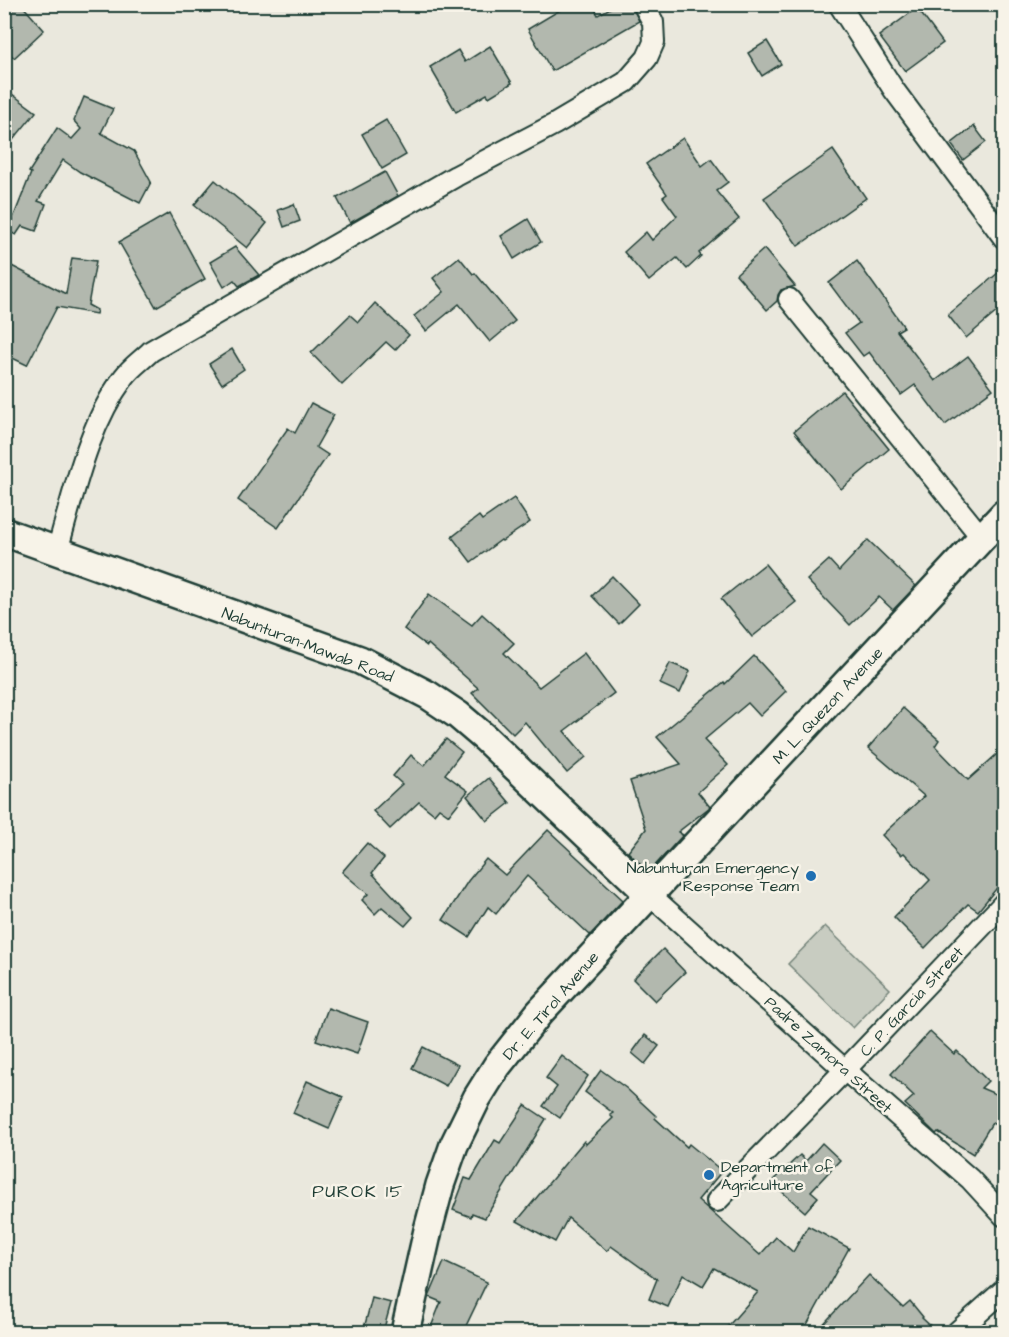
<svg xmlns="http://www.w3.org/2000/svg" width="1009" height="1337" font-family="'Architects Daughter',sans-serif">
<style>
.green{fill:#c8ccc1;stroke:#74847a;stroke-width:1.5}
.building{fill:#b2b8ae;stroke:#1f3d34;stroke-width:1.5}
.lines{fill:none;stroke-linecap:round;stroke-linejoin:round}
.street-casing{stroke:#1f3d34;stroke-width:24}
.secondary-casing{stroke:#1f3d34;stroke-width:32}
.street{stroke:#f7f3e8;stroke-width:20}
.secondary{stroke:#f7f3e8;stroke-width:27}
.poi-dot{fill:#1f6fb2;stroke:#f7f3e8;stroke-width:2}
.labels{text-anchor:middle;stroke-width:5;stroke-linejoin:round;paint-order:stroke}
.street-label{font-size:16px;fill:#1f3d34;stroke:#f7f3e8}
.poi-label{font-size:16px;fill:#1f3d34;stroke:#f7f3e8;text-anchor:end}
.neighbourhood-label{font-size:18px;letter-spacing:1.5px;fill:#1f3d34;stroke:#f7f3e8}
</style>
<rect width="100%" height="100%" fill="#eae8dd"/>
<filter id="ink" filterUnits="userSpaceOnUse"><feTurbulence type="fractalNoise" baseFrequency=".0167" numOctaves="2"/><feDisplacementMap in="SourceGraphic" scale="12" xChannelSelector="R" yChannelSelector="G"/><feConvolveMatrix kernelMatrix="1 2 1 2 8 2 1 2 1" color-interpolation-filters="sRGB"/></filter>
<g filter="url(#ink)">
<polygon class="green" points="825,926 890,989 853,1028 788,964"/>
<g class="building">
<polygon points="18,4 21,4 44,30 14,58 4,47 4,17"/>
<polygon points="570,4 592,4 598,15 617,4 631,4 639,21 552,71 528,29"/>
<polygon points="917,8 943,43 905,71 879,36"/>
<polygon points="767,41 781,64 762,76 748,53"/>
<polygon points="490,46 512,83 489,97 487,94 456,112 430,67 458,50 465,62"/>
<polygon points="4,88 36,112 4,151"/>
<polygon points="84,97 113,109 101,133 134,151 151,182 140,203 80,172 63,160 38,201 46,204 36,231 22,226 16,235 8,231 31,173 29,172 57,128 72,139 81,129 74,121"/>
<polygon points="386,120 406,155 382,169 362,134"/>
<polygon points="974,126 986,142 963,160 951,144"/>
<polygon points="683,138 702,166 711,159 728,182 716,191 739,219 699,253 701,256 687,269 677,258 649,281 624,252 646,232 652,240 677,216 663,197 667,194 646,164"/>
<polygon points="833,150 866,198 798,246 764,198"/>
<polygon points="385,172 398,196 350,223 337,198"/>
<polygon points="215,180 267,223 247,248 194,205"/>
<polygon points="294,204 300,221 284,227 278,210"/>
<polygon points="169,213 205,279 156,307 119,242"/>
<polygon points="528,219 541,242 514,259 501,236"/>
<polygon points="235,247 259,275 239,286 234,280 224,287 210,262"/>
<polygon points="764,249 795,286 781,290 778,295 777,301 767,310 736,274"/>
<polygon points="459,257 473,274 475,273 515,321 490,342 459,304 426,331 414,316 444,292 433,278"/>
<polygon points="72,258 96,261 88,305 97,310 96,314 57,307 27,365 4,354 4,262 66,294"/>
<polygon points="857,261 904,327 897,331 935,381 968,356 993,389 945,425 915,385 901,395 869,352 863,356 845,333 859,323 829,283"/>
<polygon points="1005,267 1005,305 966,338 948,315"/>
<polygon points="375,303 409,335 395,350 386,342 342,385 311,353 350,315 358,322"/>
<polygon points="232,349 244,369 222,384 209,364"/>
<polygon points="842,391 889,449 841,489 794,431"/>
<polygon points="311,403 334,415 316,447 328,455 278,528 238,500 288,428 295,433"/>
<polygon points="514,498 530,522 502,541 501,540 471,562 452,537 479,516 482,520"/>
<polygon points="868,540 916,586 893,610 879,597 850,625 807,580 829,560 839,571"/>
<polygon points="765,564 796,602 752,637 721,599"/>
<polygon points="612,576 639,604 619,624 592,596"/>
<polygon points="429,594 472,625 482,614 514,643 504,653 539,687 584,653 614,693 564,731 586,757 567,773 525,722 513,734 472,693 478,688 428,644 427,646 404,629"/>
<polygon points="754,656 786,691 760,716 748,703 704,740 728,765 698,792 710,807 678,832 683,835 649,872 628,852 646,829 630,781 681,764 657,737 724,682 725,684"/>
<polygon points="670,663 690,671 680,693 660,684"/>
<polygon points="903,708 939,740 935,746 968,780 1005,747 1005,878 978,911 968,904 925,948 894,917 930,880 904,853 901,855 882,835 924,796 868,748"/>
<polygon points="446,739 462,752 445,774 468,791 449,815 439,808 434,814 419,802 390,829 373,811 402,784 393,776 411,755 424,766"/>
<polygon points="489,778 510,803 487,821 467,796"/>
<polygon points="548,830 623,900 590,935 527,876 496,914 488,907 469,937 443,920 468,881 486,859 505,875"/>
<polygon points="367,843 384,858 372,873 413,917 405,926 382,907 375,914 362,900 368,894 342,872"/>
<polygon points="663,949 685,972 655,1001 633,979"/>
<polygon points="328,1008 368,1022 357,1054 316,1040"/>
<polygon points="930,1032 954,1054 957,1051 988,1081 981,1088 1005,1098 1005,1129 992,1123 973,1154 938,1132 936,1134 930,1128 905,1104 914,1096 891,1074"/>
<polygon points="645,1035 659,1046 645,1064 632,1053"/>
<polygon points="423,1047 458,1065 446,1086 412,1068"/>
<polygon points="562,1056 588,1076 560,1118 543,1106 557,1087 546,1078"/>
<polygon points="601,1070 626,1088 656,1116 655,1118 687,1147 689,1144 722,1171 698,1200 760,1255 776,1237 793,1252 808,1226 849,1248 803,1332 723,1332 758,1292 714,1268 703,1286 683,1274 668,1307 649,1299 657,1279 611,1246 607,1251 568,1218 555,1242 517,1221 584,1141 586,1144 613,1118 610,1115 613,1113 585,1092"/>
<polygon points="307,1081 343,1097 329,1129 293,1113"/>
<polygon points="525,1105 546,1119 485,1218 472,1213 471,1217 453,1210 465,1178 471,1180 495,1140 500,1143"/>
<polygon points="822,1143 840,1160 811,1191 818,1197 805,1212 771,1182 800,1155 806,1161"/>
<polygon points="444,1262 487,1282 463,1332 429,1332 441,1302 429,1297"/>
<polygon points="869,1275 903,1307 910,1301 923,1317 922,1318 937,1332 816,1332"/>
<polygon points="372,1298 391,1303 383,1332 363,1332"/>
</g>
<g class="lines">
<g class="street-casing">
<g id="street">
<polyline points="839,4 894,90 1004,238"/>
<polyline points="789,299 982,538"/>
<path d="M57,551C74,493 87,427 124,377C131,367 142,360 151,351L456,176L555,124L626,82L647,58L654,42L653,22L643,4"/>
<polyline points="650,895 845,1070 970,1179 1004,1216"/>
<polyline points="717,1201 845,1070 1004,903"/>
<polyline points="957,1332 1004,1290"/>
</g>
</g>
<g class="secondary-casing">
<g id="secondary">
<polyline points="4,532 360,660 428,695 458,715 485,738 650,895"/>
<polyline points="405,1332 428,1230 440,1185 454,1145 477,1098 497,1066 539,1013 1004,514"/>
</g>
</g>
<use href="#street" class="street"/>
<use href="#secondary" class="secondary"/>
</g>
</g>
<g class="poi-dot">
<circle cx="811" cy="876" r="6"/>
<circle cx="709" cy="1175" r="6"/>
</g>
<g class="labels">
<g class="street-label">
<text transform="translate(308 644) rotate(21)" y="6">Nabunturan-Mawab Road</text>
<text transform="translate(827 705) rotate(-47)" y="6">M. L. Quezon Avenue</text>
<text transform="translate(911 1001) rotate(-47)" y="6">C. P. Garcia Street</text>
<text transform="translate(550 1005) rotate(-49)" y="6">Dr. E. Tirol Avenue</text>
<text transform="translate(829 1054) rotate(42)" y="6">Padre Zamora Street</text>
</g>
<g class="poi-label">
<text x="799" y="873">Nabunturan Emergency<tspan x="799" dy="18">Response Team</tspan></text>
<text x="721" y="1172" text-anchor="start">Department of<tspan x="721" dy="18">Agriculture</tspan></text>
</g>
<g class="neighbourhood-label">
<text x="358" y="1197">PUROK 15</text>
</g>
</g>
<rect width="1009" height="1337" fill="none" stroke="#f7f3e8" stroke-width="24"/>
<rect x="12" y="12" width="985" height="1313" fill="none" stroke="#1f3d34" stroke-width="2" filter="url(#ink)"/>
</svg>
